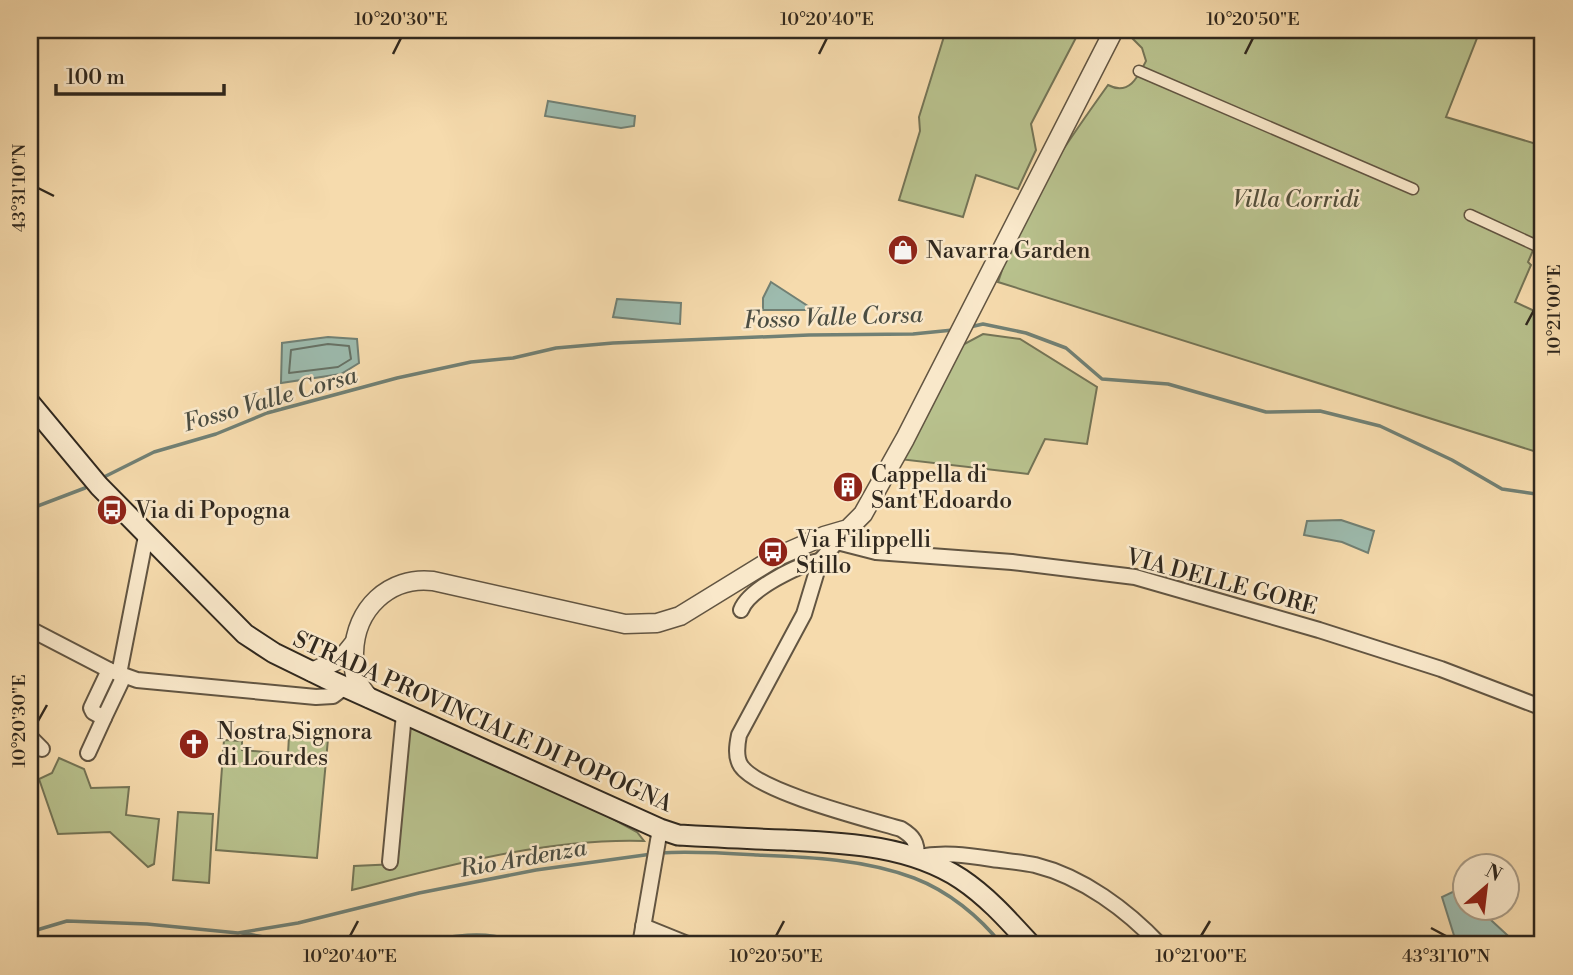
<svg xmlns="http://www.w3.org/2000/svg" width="1573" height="975" font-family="'Libre Bodoni',serif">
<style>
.green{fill:#b8c18d;stroke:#747456;stroke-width:2}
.water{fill:#9dbbae;stroke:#718074;stroke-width:2}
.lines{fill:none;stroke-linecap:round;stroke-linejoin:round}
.shore{stroke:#667266;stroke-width:2}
.stream{stroke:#718074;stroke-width:3.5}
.pedestrian-casing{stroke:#625542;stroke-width:13}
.minor-casing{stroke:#625542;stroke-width:18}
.tertiary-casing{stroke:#625542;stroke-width:21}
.secondary-casing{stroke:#30281e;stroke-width:23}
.pedestrian{stroke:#f9e8ca;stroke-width:10}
.minor{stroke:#f9e8ca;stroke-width:14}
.tertiary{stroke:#f9e8ca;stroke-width:18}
.secondary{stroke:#f9e8ca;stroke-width:19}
.ticks{fill:none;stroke:#30281e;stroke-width:2.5}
.labels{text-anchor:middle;stroke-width:5;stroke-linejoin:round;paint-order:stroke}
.park-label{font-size:23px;font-style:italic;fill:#524e3a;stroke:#f9e8ca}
.poi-label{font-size:23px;fill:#30281e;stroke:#f9e8ca;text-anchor:start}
.street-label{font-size:23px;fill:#30281e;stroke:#f9e8ca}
.water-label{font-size:24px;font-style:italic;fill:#4b4d42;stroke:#f9e8ca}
.neatline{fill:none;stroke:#30281e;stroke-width:2.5}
.ticks-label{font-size:18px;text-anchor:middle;fill:#30281e}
</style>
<rect width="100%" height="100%" fill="#f6dbad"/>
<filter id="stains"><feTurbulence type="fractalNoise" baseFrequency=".00286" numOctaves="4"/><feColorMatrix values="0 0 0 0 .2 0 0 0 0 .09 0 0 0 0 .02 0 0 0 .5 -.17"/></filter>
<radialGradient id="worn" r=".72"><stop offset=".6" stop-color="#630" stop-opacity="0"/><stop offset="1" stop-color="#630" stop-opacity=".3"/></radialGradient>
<g class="green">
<polygon points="946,30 1080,30 1031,124 1036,150 1018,189 976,175 963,217 899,200 920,131 919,117"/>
<path d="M1133,30H1471L1479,33L1446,117L1543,146V227L1528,262L1531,265L1515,302L1543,315V454L998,282C1003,269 1006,255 1012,241C1036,186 1073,134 1108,85C1129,96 1138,77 1146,61L1142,48L1130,36Z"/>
<polygon points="983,334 1020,339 1097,387 1087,444 1045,439 1028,474 899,459 955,349"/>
<path d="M409,725L602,813L637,832L644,841C545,838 447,866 352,890L354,866L397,864Z"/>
<polygon points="289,736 328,739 317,858 216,850 224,740 242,741 242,750 288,754"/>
<polygon points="59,758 84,769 91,788 129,787 126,815 159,819 154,864 148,867 110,832 58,834 39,779 52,773"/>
<polygon points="178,812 213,814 209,883 173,880"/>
</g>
<g class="water">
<polygon points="548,101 635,116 634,126 621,128 545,116"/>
<polygon points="771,282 814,310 763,310 763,298"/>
<polygon points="617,299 681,303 680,324 613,317"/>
<polygon points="328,337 357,339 359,363 341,374 281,383 282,343"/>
<polygon points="1341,520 1374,531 1368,553 1342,542 1304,535 1307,521"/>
<polygon points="1459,889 1464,894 1464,908 1479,909 1518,945 1457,945 1442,897"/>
</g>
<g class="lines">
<polygon class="shore" points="328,344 349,346 351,359 338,367 289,373 291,350"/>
<g class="stream">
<polyline points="970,327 983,324 1026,333 1066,348 1102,379 1168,384 1266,412 1320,411 1380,426 1452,460 1502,489 1543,495"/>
<polyline points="106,476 154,452 216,434 267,413 397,378 471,362 513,358 556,348 613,343 809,335 913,334 953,330"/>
<polyline points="30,509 85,488"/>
<path d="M660,853C692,851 723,853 756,855C808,857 864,859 914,878C948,891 979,916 1002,945"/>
<polyline points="30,932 67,921 147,924 238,933 298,923 419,893 536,870 652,854"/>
<polyline points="242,933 275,939 347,945"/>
<path d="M393,945C436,942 481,924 522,945"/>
</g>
<g class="pedestrian-casing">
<g id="pedestrian">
<polyline points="1139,71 1413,189"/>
<polyline points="1470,215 1535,245"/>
</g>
</g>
<g class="minor-casing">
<g id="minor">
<path d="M848,529L820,561L804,614L739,735C737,745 735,757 741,766C759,792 867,819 901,829C914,837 917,842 917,857C943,852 966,855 992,859C1006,861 1021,862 1035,865C1083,877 1127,910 1160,945"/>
<polyline points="837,542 876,552 1012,562 1135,577 1319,630 1441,669 1543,708"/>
<path d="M741,610C749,589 799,564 820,561"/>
<polyline points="30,629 109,670 137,680 316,697 333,696 345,687"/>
<polyline points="109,670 91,708 93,712 104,718 124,676"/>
<polyline points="119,674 146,536"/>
<polyline points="30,737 42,749"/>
<polyline points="88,753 104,718"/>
<polyline points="390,862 404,714"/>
<polyline points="643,926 690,945"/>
<polyline points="640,945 660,829"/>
</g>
</g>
<g class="tertiary-casing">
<g id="tertiary">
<polyline points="312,672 342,658 354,643"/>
<path d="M369,698C364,691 357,684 355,675C353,668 354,660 354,653C355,609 389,576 433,581L625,624L657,623L680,616L776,557L824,536L848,529L863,514L905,439L1114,30"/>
</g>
</g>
<g class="secondary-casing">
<path id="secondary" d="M30,403L99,486L245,634L274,653L325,678L660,829L678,835C714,837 749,839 785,840C845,843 909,845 961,879C988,897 1009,921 1031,945"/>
</g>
<use href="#pedestrian" class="pedestrian"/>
<use href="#minor" class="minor"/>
<use href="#tertiary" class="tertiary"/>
<use href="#secondary" class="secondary"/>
</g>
<path class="ticks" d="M393,54L401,38M819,54L827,38M1245,54L1253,38M38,188L54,196M1526,325L1534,310M38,721L47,705M1431,928L1446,936M350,936L358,921M776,936L784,921M1201,936L1210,921"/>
<defs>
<g id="shop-disc" transform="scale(1.575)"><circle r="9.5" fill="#8f2418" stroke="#f9e8ca"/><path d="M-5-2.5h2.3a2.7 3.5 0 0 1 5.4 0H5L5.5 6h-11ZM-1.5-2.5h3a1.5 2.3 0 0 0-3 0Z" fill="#fff"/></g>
<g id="building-disc" transform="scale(1.575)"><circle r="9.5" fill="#8f2418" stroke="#f9e8ca"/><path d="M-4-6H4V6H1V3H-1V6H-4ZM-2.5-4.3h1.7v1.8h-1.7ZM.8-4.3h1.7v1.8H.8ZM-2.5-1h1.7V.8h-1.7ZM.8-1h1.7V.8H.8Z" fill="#fff"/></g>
<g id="bus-disc" transform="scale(1.575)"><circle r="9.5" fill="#8f2418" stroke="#f9e8ca"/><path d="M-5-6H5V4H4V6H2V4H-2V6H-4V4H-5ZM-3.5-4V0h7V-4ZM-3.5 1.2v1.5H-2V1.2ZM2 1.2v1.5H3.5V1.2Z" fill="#fff"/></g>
<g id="church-disc" transform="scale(1.575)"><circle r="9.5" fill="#8f2418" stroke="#f9e8ca"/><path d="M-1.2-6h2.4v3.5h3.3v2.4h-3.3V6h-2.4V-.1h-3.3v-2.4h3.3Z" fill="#fff"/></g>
</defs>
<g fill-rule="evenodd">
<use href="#shop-disc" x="903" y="250"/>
<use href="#building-disc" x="848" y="487"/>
<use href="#bus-disc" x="112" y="510"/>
<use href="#bus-disc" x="773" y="552"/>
<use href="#church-disc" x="194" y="744"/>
</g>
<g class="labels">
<g class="park-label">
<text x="1296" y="207">Villa Corridi</text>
</g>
<g class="poi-label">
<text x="926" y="258">Navarra Garden</text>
<text x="871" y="482">Cappella di<tspan x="871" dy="26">Sant'Edoardo</tspan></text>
<text x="135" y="518">Via di Popogna</text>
<text x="796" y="547">Via Filippelli<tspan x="796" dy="26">Stillo</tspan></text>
<text x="217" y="739">Nostra Signora<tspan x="217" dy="26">di Lourdes</tspan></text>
</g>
<g class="street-label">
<text transform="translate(1222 581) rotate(15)" y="8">VIA DELLE GORE</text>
<text transform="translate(483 721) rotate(24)" y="8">STRADA PROVINCIALE DI POPOGNA</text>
</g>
<g class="water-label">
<text transform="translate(833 317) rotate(-2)" y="8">Fosso Valle Corsa</text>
<text transform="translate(270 399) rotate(-16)" y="8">Fosso Valle Corsa</text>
<text transform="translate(523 858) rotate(-10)" y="8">Rio Ardenza</text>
</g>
</g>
<rect width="1573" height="975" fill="none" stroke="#f6dbad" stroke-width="77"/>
<g transform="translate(1486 887) rotate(28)"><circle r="33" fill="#f9e8ca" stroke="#a99b85" stroke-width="2"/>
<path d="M0-5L12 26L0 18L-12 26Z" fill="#8f2418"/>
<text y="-10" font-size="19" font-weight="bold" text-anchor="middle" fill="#30281e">N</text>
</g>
<path d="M56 84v10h168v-10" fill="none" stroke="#30281e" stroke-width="3.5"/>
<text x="66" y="84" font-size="21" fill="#30281e" stroke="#f9e8ca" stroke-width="5" paint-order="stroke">100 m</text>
<rect x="38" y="38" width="1496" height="898" class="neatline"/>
<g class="ticks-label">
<text x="401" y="25">10°20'30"E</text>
<text x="827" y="25">10°20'40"E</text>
<text x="1253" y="25">10°20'50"E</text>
<text transform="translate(19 188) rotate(-90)" y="6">43°31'10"N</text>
<text transform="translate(1554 310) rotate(-90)" y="6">10°21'00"E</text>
<text transform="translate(19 721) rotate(-90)" y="6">10°20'30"E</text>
<text x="350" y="962">10°20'40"E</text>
<text x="776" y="962">10°20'50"E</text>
<text x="1201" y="962">10°21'00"E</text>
<text x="1446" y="962">43°31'10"N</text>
</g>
<rect width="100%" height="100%" filter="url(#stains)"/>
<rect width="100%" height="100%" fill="url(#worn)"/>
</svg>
